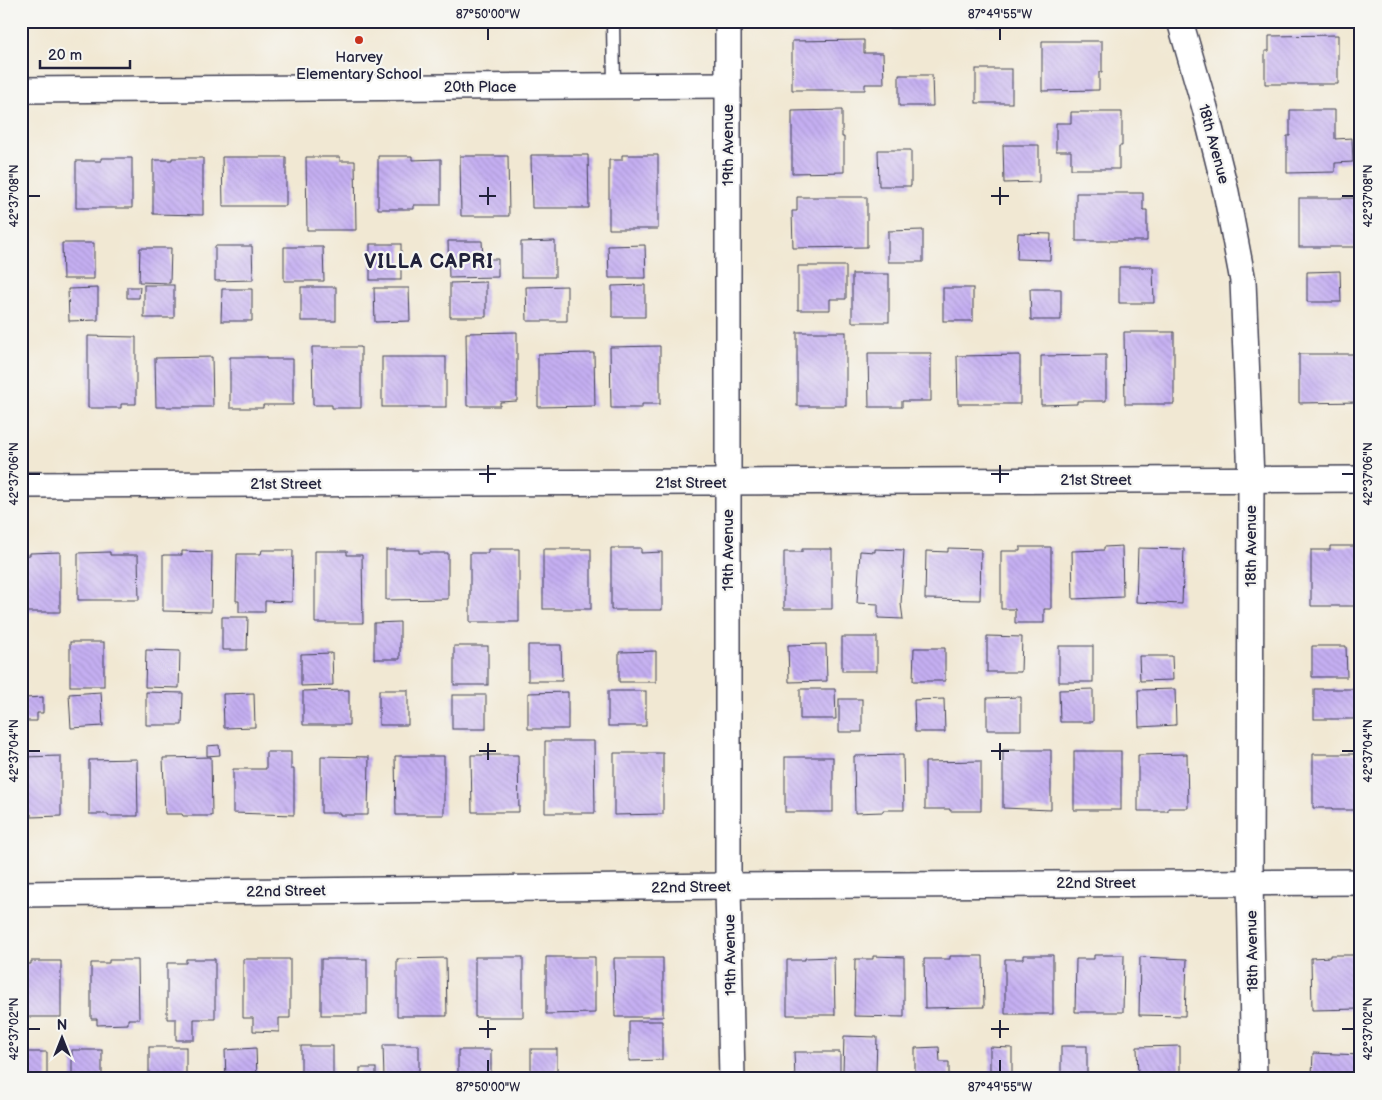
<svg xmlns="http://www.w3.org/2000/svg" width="1382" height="1100" font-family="'Balsamiq Sans',sans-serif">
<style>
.building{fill:url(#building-back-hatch)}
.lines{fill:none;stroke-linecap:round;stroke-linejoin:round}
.service-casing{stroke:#414052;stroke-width:15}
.minor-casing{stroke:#414052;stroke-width:28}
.service{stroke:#fff;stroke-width:12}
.minor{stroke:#fff;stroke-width:25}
.ticks{fill:none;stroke:#22223b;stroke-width:2}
.poi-dot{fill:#c8321e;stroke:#f6f6f2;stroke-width:2}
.labels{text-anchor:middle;stroke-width:4.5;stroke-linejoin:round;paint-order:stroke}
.poi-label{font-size:15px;fill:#22223b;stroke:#f6f6f2}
.street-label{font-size:15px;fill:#22223b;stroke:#f6f6f2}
.district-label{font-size:20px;font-weight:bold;letter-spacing:1px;fill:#22223b;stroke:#f6f6f2}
.neatline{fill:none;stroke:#22223b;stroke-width:2}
.ticks-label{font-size:12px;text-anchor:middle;fill:#22223b}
</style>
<defs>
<pattern id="building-back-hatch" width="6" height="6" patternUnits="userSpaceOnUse" patternTransform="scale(1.25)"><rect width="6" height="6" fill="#c5aff2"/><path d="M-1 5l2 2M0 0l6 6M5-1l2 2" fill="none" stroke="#a996d0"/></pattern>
</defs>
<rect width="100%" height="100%" fill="#f6f6f2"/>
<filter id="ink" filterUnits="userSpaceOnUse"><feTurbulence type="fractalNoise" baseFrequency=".02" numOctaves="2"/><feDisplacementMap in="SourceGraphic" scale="10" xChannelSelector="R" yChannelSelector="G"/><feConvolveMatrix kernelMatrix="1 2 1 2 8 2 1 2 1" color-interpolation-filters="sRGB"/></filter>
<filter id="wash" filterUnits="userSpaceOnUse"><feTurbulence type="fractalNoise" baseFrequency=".0096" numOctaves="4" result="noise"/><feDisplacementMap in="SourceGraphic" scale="20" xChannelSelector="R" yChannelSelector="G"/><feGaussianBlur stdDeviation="1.12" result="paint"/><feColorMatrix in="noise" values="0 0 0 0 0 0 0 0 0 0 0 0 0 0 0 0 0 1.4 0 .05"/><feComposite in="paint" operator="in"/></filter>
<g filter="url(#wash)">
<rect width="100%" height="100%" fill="#f1e8d3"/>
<g id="blocks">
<g class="building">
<rect x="883" y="21" width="35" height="7"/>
<rect x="960" y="21" width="37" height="5"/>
<polygon points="1338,35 1338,84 1265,84 1265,51 1269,51 1269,36"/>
<polygon points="864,40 864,53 883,53 884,84 865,84 865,90 792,90 792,41"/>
<polygon points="1042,41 1102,41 1102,72 1099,72 1099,90 1042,91"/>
<rect x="976" y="69" width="36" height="34"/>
<polygon points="899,75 932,75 933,106 899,106"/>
<polygon points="842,110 842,137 844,137 844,172 792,173 792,111"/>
<polygon points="1290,110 1335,110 1335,139 1352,138 1353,162 1335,163 1335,172 1287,173 1287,136 1290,136"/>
<polygon points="1071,112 1122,112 1122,146 1119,146 1119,169 1071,169 1071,151 1056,151 1056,123 1071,123"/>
<polygon points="1003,145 1039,145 1039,182 1004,183"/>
<polygon points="878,150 911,150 911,186 879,186"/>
<polygon points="531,155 588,155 589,208 532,208"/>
<polygon points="622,155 658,155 658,229 609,229 609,160 622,160"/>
<polygon points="378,156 412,156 412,160 441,159 441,205 414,205 414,209 378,209"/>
<polygon points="460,156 508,156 509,216 461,216"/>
<polygon points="222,157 286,157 286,206 223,206"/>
<polygon points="306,157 340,157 340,161 355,161 356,230 307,230"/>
<polygon points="101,158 132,158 132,208 76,208 76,161 101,161"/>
<polygon points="172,158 203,158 203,215 153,214 153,160 172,160"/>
<polygon points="1076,193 1143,193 1143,210 1147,210 1147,241 1076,241"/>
<polygon points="797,197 867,197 867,247 793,248 792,211 797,211"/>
<rect x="1299" y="198" width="60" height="49"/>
<polygon points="923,230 923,262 888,262 888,231"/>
<polygon points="1018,233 1051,234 1050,260 1017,259"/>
<polygon points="448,241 482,241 483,259 498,259 498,277 449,278"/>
<polygon points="555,241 555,277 521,277 521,242"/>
<polygon points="62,243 94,243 94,279 63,279"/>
<rect x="370" y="244" width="31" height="36"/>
<polygon points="645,245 646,278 609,278 608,246"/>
<polygon points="215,246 252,246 253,280 215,281"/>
<polygon points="284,247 323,247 324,281 284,281"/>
<polygon points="140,248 171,248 170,283 139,282"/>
<polygon points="798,266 846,266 846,299 830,299 830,310 798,310"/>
<polygon points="1119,267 1153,267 1154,303 1119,303"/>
<polygon points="1340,271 1341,302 1307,302 1307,272"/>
<rect x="852" y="274" width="37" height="48"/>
<polygon points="486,282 486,317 450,317 450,283"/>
<rect x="144" y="285" width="30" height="33"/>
<polygon points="645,285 645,317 612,317 612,286"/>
<polygon points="567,286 567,321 527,321 526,287"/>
<polygon points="127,287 140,287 139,298 127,298"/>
<rect x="301" y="287" width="35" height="34"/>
<polygon points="98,288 98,320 69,321 68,289"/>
<polygon points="374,288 409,288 410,321 375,322"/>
<rect x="943" y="288" width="30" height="33"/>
<polygon points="222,289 252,289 252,321 221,321"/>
<polygon points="1030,289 1061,289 1061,320 1031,320"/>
<polygon points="517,332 517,401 500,402 500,406 467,406 466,333"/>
<rect x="797" y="332" width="49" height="74"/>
<polygon points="1124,332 1174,332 1174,404 1125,404"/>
<polygon points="88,336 136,337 136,404 121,404 121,408 88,408"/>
<polygon points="660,346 660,404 642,404 642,408 611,408 610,347"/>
<polygon points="312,347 361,347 361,408 332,408 332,405 313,405"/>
<polygon points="594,353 595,406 538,407 538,354"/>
<polygon points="868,353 931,353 931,401 902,401 902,407 869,407"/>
<polygon points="1299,354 1361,354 1361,402 1299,403"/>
<polygon points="1020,355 1020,404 958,404 957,356"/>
<polygon points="1106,355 1106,401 1077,401 1077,404 1041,405 1041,356"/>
<polygon points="212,357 213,407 156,407 155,358"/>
<polygon points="230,357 266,357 266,359 293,359 293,405 263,405 263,408 230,408"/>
<rect x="382" y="357" width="64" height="50"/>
<polygon points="1122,546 1123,597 1073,599 1072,551 1104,550 1104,547"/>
<polygon points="1330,546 1360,546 1360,606 1311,606 1311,550 1330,550"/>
<polygon points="1020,547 1051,547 1051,609 1044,609 1044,623 1015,623 1015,609 1001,609 1001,551 1020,551"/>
<polygon points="611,548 641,548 641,553 662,552 662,610 611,610"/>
<polygon points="948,548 981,549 980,600 925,599 926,551 948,552"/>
<polygon points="1138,548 1184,549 1182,604 1136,602"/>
<polygon points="488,549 519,549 519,622 470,622 470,553 488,553"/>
<rect x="543" y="549" width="48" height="60"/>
<polygon points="802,549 832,549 832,609 784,609 784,552 802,552"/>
<polygon points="875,549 904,550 901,604 903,619 878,618 878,604 857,603 860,551 875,552"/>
<polygon points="262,550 293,550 292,602 265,601 265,612 239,612 239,601 236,601 237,554 261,554"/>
<polygon points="386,550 419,550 419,553 448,553 448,599 386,600"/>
<polygon points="182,551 212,552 211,612 163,611 163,555 182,555"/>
<polygon points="315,551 347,551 347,555 362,555 363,623 315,623"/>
<polygon points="60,552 60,612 21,612 21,556 30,555 30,553"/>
<polygon points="110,552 110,555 138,555 139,600 78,600 78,553"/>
<polygon points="222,617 248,617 247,650 222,650"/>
<polygon points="400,622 400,659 374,659 374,623"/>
<polygon points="987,636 1022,637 1021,672 987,672"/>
<rect x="842" y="637" width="35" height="34"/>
<rect x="70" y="642" width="34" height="44"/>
<polygon points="826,644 827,681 789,682 788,645"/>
<polygon points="21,645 24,645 23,677 21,677"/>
<polygon points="528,645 561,645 562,681 528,681"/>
<rect x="454" y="646" width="34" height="39"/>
<rect x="1059" y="646" width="34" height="36"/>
<polygon points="1312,646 1346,646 1347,677 1312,677"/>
<polygon points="914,648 945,648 945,681 913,681"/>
<polygon points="146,650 180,651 179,688 145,687"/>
<polygon points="656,651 656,682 619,682 619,652"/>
<polygon points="332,653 333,685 301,686 301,654"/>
<polygon points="1139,656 1172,656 1173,680 1140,681"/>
<polygon points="800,689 835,689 836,719 800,719"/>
<polygon points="1093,689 1093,722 1060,722 1059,690"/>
<polygon points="1175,689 1176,725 1139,727 1138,690"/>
<rect x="1314" y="689" width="44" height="30"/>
<polygon points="349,690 349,725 303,725 303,691"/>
<rect x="379" y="690" width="29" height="35"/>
<rect x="608" y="691" width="38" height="35"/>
<polygon points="101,692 103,726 71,728 69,694"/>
<polygon points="146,692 183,693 182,725 146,725"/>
<polygon points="568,692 568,729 528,729 528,693"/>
<polygon points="254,693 255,727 224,728 223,694"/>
<polygon points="21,694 25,694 25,698 43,697 43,713 37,713 37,721 25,721 25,728 21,728"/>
<rect x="452" y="695" width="34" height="34"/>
<polygon points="1021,697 1021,730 987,730 987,698"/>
<rect x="839" y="699" width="23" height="33"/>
<polygon points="944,699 945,732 915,732 914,700"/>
<polygon points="545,741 594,741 595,813 545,813"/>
<polygon points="219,745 220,755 207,756 207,746"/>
<polygon points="1003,750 1051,750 1051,810 1003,808"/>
<rect x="1074" y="751" width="47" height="59"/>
<polygon points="266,752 291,752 291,769 294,769 294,815 233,813 233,769 266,769"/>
<polygon points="614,753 663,753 663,814 614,815"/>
<polygon points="1187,754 1188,808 1168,808 1168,811 1138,811 1138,755"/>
<polygon points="1313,754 1361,754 1361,810 1332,810 1332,808 1313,808"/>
<polygon points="471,755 518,755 519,812 472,812"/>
<polygon points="903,755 904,810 883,810 883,812 855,813 854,756"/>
<polygon points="61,756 61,816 31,817 31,814 21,814 21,757"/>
<polygon points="321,756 369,757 368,815 340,815 340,813 321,813"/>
<polygon points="395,756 444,756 444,815 396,815"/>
<polygon points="211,757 212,816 183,816 182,814 165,814 163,758"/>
<rect x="785" y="757" width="48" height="55"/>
<polygon points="137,759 138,816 108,816 108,814 89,814 89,760"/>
<polygon points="981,761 981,811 950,811 950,809 925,809 925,762"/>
<polygon points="1023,955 1053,955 1053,1014 1005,1014 1005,959 1023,959"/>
<polygon points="1094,955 1124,955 1123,1012 1075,1012 1076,959 1094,959"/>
<polygon points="1330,955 1359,955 1359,1009 1312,1010 1311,958 1330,957"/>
<polygon points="873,956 904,957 904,1017 854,1016 855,959 873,959"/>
<polygon points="950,956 983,956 984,1007 925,1008 924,959 950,959"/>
<rect x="475" y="957" width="48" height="60"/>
<polygon points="546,957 595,957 595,1013 546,1014"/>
<polygon points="834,957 835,1015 787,1015 787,960 805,960 805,958"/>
<polygon points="1140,957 1187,959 1185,1016 1139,1015"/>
<polygon points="446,958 447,1016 397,1016 397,959"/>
<polygon points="614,958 663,958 663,1017 615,1017"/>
<polygon points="186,959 215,959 215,1019 194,1019 194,1040 176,1040 176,1019 167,1019 167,963 186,963"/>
<polygon points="243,959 290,959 290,1018 279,1018 279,1032 253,1031 253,1018 243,1018"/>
<rect x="321" y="959" width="46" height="56"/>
<polygon points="109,960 138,960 139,1019 128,1019 128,1024 97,1025 97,1019 91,1019 91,963 109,963"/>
<polygon points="31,961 61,961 61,1017 21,1017 21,964 31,964"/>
<polygon points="629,1021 662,1021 662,1060 629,1061"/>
<polygon points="844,1036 877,1037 876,1072 843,1071"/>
<polygon points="383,1045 419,1045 419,1079 384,1079"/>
<polygon points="21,1046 26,1046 26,1052 47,1052 47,1079 21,1079"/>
<rect x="301" y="1046" width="32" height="33"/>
<rect x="1061" y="1046" width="26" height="33"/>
<polygon points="1180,1046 1180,1078 1138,1078 1137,1047"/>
<rect x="149" y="1047" width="37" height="32"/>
<polygon points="939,1047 940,1062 949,1062 949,1079 915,1079 915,1048"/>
<polygon points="990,1047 1012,1048 1012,1079 990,1079"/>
<polygon points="256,1048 257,1079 226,1079 225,1050"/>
<rect x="531" y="1049" width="26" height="30"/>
<rect x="72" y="1050" width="30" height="29"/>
<rect x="458" y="1050" width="33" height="29"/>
<polygon points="794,1052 840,1052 840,1079 795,1079"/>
<polygon points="1313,1053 1361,1055 1361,1076 1312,1075"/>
<rect x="360" y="1068" width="16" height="11"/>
</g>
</g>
</g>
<g filter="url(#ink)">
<use href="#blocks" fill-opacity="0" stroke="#414052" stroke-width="1"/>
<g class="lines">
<g class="service-casing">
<polyline id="service" points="613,21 614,86"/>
</g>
<g class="minor-casing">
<g id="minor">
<polyline points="728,21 728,886 732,1079"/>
<polyline points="1180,21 1205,108 1226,192 1243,281 1251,479 1250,882 1254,1079"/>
<polyline points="21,90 728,85"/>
<polyline points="21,485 1361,479"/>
<polyline points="21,894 728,886 1361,882"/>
</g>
</g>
<use href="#service" class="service"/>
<use href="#minor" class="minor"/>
</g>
</g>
<path class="ticks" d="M488,28V40M1000,28V40M488,187V205M1000,187V205M28,196H40M479,196H496M991,196H1009M1342,196H1354M488,465V483M1000,465V483M28,474H40M479,474H496M991,474H1009M1342,474H1354M488,743V760M1000,743V760M28,751H40M479,751H496M991,751H1009M1342,751H1354M488,1020V1038M1000,1020V1038M28,1029H40M479,1029H496M991,1029H1009M1342,1029H1354M488,1060V1072M1000,1060V1072"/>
<circle class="poi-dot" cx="359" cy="40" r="5"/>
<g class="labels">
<g class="poi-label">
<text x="359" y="62">Harvey<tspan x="359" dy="17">Elementary School</tspan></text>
</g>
<g class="street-label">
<text x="480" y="92">20th Place</text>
<text transform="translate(1214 144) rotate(75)" y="5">18th Avenue</text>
<text transform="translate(728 145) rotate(-90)" y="5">19th Avenue</text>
<text x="1096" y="485">21st Street</text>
<text x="691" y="488">21st Street</text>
<text x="286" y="489">21st Street</text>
<text transform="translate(1251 546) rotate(-90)" y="5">18th Avenue</text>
<text transform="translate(728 550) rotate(-90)" y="5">19th Avenue</text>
<text x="1096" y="888">22nd Street</text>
<text transform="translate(691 887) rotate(-1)" y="5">22nd Street</text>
<text transform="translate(286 891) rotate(-1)" y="5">22nd Street</text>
<text transform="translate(1252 951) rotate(-91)" y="5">18th Avenue</text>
<text transform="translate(730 955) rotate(-91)" y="5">19th Avenue</text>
</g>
<g class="district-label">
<text x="429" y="268">VILLA CAPRI</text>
</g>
</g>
<rect width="1382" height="1100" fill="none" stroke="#f6f6f2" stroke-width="55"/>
<g transform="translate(62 1038)" stroke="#f6f6f2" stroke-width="4" paint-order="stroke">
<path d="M0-4L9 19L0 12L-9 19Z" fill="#22223b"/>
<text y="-8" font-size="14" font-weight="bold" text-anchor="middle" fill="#22223b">N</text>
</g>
<path d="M40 60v8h90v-8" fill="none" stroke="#22223b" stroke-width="2.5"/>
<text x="48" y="60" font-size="15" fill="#22223b" stroke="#f6f6f2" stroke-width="4" paint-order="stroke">20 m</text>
<rect x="28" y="28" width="1326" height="1044" class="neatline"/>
<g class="ticks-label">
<text x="488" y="18">87°50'00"W</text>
<text x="1000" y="18">87°49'55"W</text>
<text transform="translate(14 196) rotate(-90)" y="4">42°37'08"N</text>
<text transform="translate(1368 196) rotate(-90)" y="4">42°37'08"N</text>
<text transform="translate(14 474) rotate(-90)" y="4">42°37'06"N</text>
<text transform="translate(1368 474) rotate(-90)" y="4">42°37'06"N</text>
<text transform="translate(14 751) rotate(-90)" y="4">42°37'04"N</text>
<text transform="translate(1368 751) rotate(-90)" y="4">42°37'04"N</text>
<text transform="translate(14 1029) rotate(-90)" y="4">42°37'02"N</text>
<text transform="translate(1368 1029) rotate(-90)" y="4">42°37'02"N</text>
<text x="488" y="1091">87°50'00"W</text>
<text x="1000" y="1091">87°49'55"W</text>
</g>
</svg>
